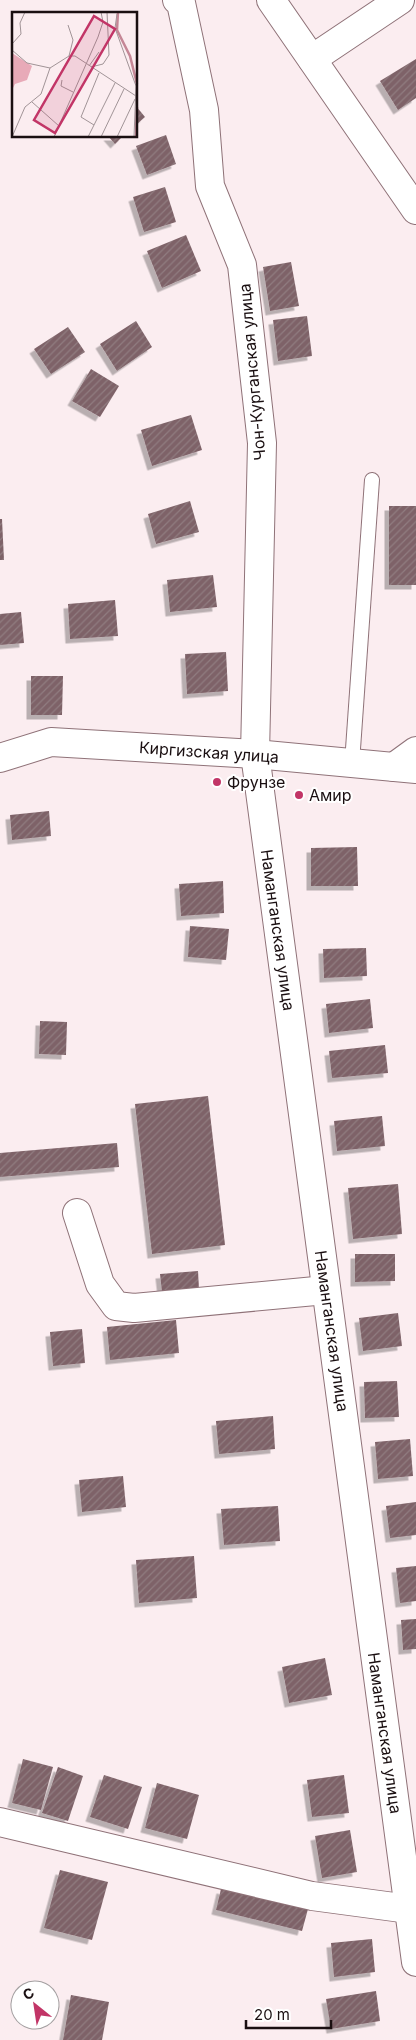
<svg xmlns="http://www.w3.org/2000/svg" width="416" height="2040" font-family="Inter,sans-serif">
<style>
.building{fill:url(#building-hatch);filter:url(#shadow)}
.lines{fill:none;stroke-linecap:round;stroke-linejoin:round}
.lane-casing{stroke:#8f7278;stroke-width:16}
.street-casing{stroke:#8f7278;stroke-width:30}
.secondary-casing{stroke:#8f7278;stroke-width:30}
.lane{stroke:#fff;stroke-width:14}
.street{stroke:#fff;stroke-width:28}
.secondary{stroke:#fff;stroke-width:28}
.poi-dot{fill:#c23567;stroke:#fff;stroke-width:2}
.labels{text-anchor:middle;stroke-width:4;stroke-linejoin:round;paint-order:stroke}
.street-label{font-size:16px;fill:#1a0f11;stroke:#fff}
.poi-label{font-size:16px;fill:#1a0f11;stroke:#fff;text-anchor:start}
.inset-river{fill:none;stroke:#c58796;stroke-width:2.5}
.inset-road{fill:none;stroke:#a19497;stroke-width:1}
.view{fill:#c23567;fill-opacity:0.15;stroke:#c23567;stroke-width:2.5}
.inset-edge{fill:none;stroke:#1a0f11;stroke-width:2.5}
</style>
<defs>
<pattern id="building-hatch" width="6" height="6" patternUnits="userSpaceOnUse" patternTransform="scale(1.25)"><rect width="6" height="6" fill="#7e6268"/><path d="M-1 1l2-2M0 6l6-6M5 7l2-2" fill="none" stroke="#907c80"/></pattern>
<filter id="shadow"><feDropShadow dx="-4.5" dy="4.5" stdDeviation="0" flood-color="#0004"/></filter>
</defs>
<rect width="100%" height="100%" fill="#fbedf0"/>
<g class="building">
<polygon points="416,59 416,98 398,110 380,81"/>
<polygon points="136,106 145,117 136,125"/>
<polygon points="166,135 176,164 147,175 136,146"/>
<polygon points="108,136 123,136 115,144"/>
<polygon points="165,187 176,222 144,232 133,197"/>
<polygon points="186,235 201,271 162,288 147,251"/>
<polygon points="291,262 299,306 270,311 263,267"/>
<polygon points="307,316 312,356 278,361 273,320"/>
<polygon points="136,321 152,347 117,371 100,344"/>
<polygon points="68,327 85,352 51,374 34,349"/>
<polygon points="91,369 119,386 100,417 72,401"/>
<polygon points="191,415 202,450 152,466 141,430"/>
<polygon points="190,501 199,532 156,544 148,514"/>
<rect x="389" y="506" width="27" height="79"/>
<polygon points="0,519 2,519 4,560 0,560"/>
<polygon points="213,575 217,607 170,612 167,580"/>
<polygon points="115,600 118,636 70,639 68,604"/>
<polygon points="21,612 24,643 0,645 0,614"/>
<polygon points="226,652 228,691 187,694 185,654"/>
<polygon points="31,676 63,676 62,715 31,715"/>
<polygon points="49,811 51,836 12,840 10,815"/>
<polygon points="357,847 358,886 311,886 311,848"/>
<polygon points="223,881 224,913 181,916 179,884"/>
<polygon points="190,926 229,929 226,960 188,957"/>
<polygon points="366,948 367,976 324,978 323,949"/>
<polygon points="370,999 373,1028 329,1033 326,1004"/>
<polygon points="40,1021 67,1022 66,1055 39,1054"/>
<polygon points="385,1045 388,1073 332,1078 329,1051"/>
<polygon points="208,1096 225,1245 152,1254 135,1104"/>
<polygon points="382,1116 385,1146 337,1151 334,1121"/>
<polygon points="117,1143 119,1167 0,1177 0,1153"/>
<polygon points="398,1184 402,1234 353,1239 348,1188"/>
<polygon points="355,1254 395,1254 395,1281 355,1282"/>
<polygon points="198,1271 199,1289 162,1292 160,1274"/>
<polygon points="398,1313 402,1346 363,1351 359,1318"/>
<polygon points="176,1320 179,1353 110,1360 107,1327"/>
<polygon points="82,1329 85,1363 53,1366 50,1332"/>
<polygon points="397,1381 399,1417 365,1418 364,1382"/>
<polygon points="273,1416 275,1449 219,1454 216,1421"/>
<polygon points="410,1439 413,1476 378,1479 375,1442"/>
<polygon points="123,1476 126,1507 82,1512 79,1480"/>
<polygon points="416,1502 416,1535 390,1538 386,1506"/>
<polygon points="278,1506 280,1541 224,1545 221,1509"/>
<polygon points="194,1556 197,1598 139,1603 136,1560"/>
<polygon points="416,1566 416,1601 400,1603 396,1568"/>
<polygon points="416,1619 416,1649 403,1650 401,1620"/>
<polygon points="325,1658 332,1695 289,1703 282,1667"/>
<polygon points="23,1759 53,1767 41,1810 12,1803"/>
<polygon points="58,1767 83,1776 68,1821 42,1813"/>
<polygon points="104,1775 142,1787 128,1829 90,1817"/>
<polygon points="344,1775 349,1813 312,1817 307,1780"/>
<polygon points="157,1783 199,1795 187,1839 145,1828"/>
<polygon points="350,1830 357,1872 322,1878 315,1836"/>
<polygon points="60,1870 108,1882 92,1940 44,1928"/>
<polygon points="221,1889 308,1909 302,1931 216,1910"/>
<polygon points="372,1939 375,1972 334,1977 331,1943"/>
<polygon points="376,1991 380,2021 331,2029 326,1999"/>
<polygon points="71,1995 109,2002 102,2040 63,2040"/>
</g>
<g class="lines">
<g class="lane-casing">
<polyline id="lane" points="352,763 372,480"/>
</g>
<g class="street-casing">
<g id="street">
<polyline points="177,0 181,3 204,110 210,186 242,265 262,443 255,754 416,1962"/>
<polyline points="271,0 416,210"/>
<polyline points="312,59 400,0"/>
<polyline points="394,767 416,751"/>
<polyline points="77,1213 100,1284 116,1306 134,1308 326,1290"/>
<polyline points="0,1822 312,1896 409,1909"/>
</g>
</g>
<g class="secondary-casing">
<polyline id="secondary" points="0,758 51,742 255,754 416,769"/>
</g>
<use href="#lane" class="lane"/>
<use href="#street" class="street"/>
<use href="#secondary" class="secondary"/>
</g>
<g class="poi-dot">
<circle cx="217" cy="782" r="5"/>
<circle cx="299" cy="795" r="5"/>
</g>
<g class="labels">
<g class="street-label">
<text transform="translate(252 372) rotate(-95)" y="6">Чон-Курганская улица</text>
<text transform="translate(209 752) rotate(4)" y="6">Киргизская улица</text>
<text transform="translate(278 930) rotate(82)" y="6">Наманганская улица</text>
<text transform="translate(332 1331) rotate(82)" y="6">Наманганская улица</text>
<text transform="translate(385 1733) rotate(82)" y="6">Наманганская улица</text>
</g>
<g class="poi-label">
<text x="227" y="788">Фрунзе</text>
<text x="309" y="801">Амир</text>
</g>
</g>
<g transform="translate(12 12)">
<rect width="125" height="125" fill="#fbedf0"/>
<path d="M0,41L20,54L15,68L3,72L0,78Z" fill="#e8aab8"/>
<path class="inset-river" d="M106,0L105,18L118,44L125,72M124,124L125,95"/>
<path class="inset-road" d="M105,2L103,16L124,74L122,125M0,32L9,22L8,11L13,0M0,38L15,51L38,56M57,44H63L124,84M77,54L87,40M79,55L91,52L97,43L95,0M50,68L49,74L61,80M20,90L47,114M82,113L69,105L87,61M0,125L13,95L29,82L38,56L57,44L61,28L56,13M42,125L86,25L91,10L89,0M76,125L103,71M89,125L112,77M105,125L123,87"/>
<path class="view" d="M82,4L103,17L43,121L22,108Z"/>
<rect width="125" height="125" class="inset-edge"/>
</g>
<g transform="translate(35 2005) rotate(330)"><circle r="24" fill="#ffffff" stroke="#a39fa0"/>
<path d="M0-4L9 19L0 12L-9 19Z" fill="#c23567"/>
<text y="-8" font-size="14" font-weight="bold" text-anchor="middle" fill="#1a0f11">С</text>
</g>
<path d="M246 2020v8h85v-8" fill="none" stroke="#1a0f11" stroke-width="2.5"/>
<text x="254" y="2020" font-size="15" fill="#1a0f11" stroke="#ffffff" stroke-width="4" paint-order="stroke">20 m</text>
</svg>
